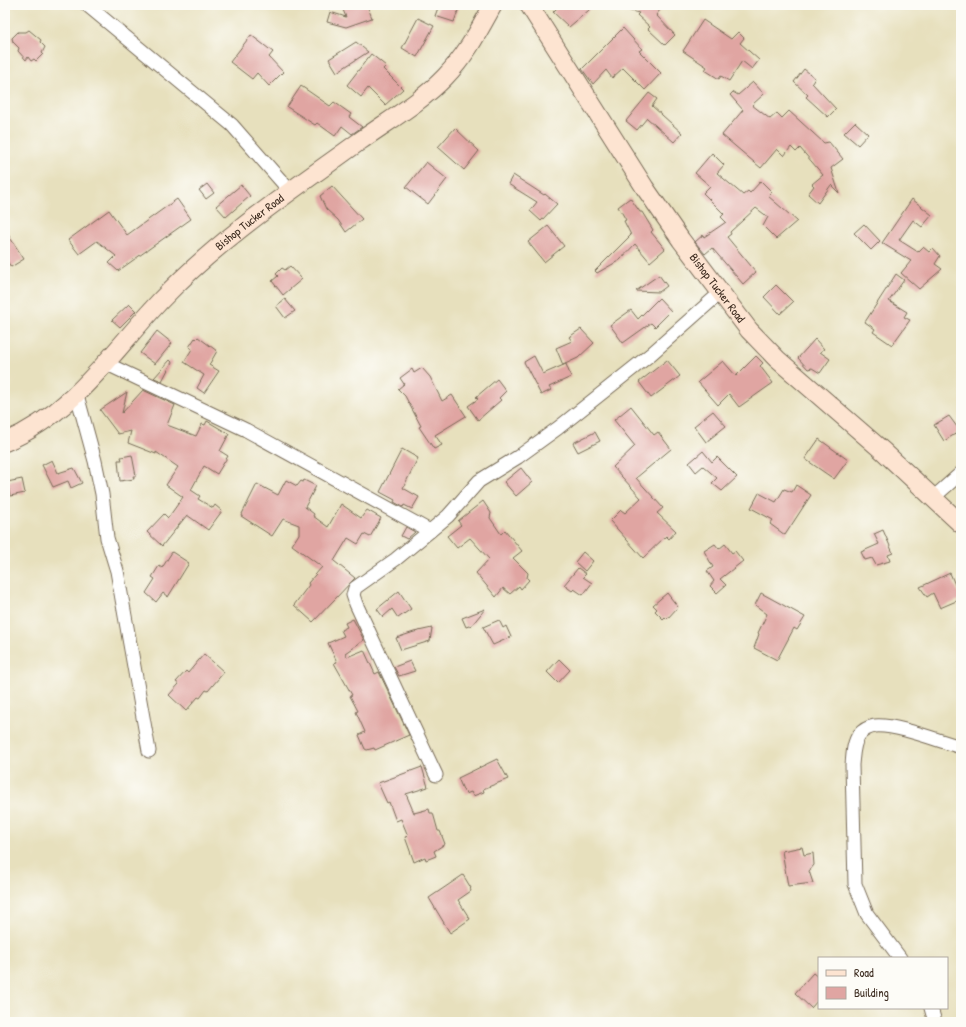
<svg xmlns="http://www.w3.org/2000/svg" width="966" height="1027" font-family="'Patrick Hand',sans-serif">
<style>
.building{fill:#e0a5a2}
.lines{fill:none;stroke-linecap:round;stroke-linejoin:round}
.street-casing{stroke:#776a56;stroke-width:15}
.secondary-casing{stroke:#776a56;stroke-width:20}
.street{stroke:#fff;stroke-width:13}
.secondary{stroke:#fde4d1;stroke-width:18}
.labels{text-anchor:middle;stroke-width:3;stroke-linejoin:round;paint-order:stroke}
.street-label{font-size:12px;fill:#3b2a1e;stroke:#fdfcf7}
</style>
<rect width="100%" height="100%" fill="#fdfcf7"/>
<filter id="ink" filterUnits="userSpaceOnUse"><feTurbulence type="fractalNoise" baseFrequency=".025" numOctaves="2"/><feDisplacementMap in="SourceGraphic" scale="8" xChannelSelector="R" yChannelSelector="G"/><feConvolveMatrix kernelMatrix="1 2 1 2 8 2 1 2 1" color-interpolation-filters="sRGB"/></filter>
<filter id="wash" filterUnits="userSpaceOnUse"><feTurbulence type="fractalNoise" baseFrequency=".012" numOctaves="4" result="noise"/><feDisplacementMap in="SourceGraphic" scale="16" xChannelSelector="R" yChannelSelector="G"/><feGaussianBlur stdDeviation="0.9" result="paint"/><feColorMatrix in="noise" values="0 0 0 0 0 0 0 0 0 0 0 0 0 0 0 0 0 1.4 0 .05"/><feComposite in="paint" operator="in"/></filter>
<g filter="url(#wash)">
<rect width="100%" height="100%" fill="#e7e0bd"/>
<g id="blocks">
<g class="building">
<polygon points="341,5 367,5 372,18 346,27 327,22 330,12 346,17"/>
<polygon points="439,5 460,5 454,22 435,16"/>
<polygon points="560,5 595,5 569,27 553,12"/>
<polygon points="620,5 664,5 656,15 675,35 665,45 648,29 650,27 637,15 639,13 619,8"/>
<polygon points="418,18 434,26 417,57 402,48"/>
<polygon points="703,20 731,39 738,32 744,38 740,43 759,60 752,69 742,61 729,81 721,76 719,79 705,70 707,67 683,51"/>
<polygon points="623,28 642,49 639,51 661,73 645,90 623,68 612,78 606,70 593,84 582,69"/>
<polygon points="29,30 41,40 40,42 45,47 42,53 43,54 36,61 34,59 31,61 28,57 26,60 18,51 19,48 13,42 12,38 18,32 26,32"/>
<polygon points="251,35 273,52 269,57 283,72 269,86 257,73 252,79 230,62"/>
<polygon points="356,42 368,52 337,72 329,59"/>
<polygon points="371,54 386,66 383,69 403,89 385,105 368,88 361,97 347,85"/>
<polygon points="804,69 815,78 812,83 836,109 828,117 806,97 808,95 794,82"/>
<polygon points="753,82 764,94 752,105 770,119 777,113 782,118 789,111 824,143 829,142 843,159 831,168 839,193 831,185 818,203 808,194 814,186 812,184 823,175 800,148 796,152 791,147 784,156 777,149 761,168 722,135 743,110 730,95 733,92 738,95"/>
<polygon points="301,86 330,106 334,102 351,114 349,117 362,127 352,134 342,126 335,136 317,123 315,125 287,107"/>
<polygon points="649,93 657,99 652,106 682,133 674,142 647,118 637,130 626,121"/>
<polygon points="855,122 868,134 858,145 844,133"/>
<polygon points="455,128 479,151 464,170 438,147"/>
<polygon points="712,153 724,165 717,173 743,195 748,191 750,193 761,181 772,192 768,196 797,221 776,239 763,226 768,217 756,208 730,232 731,234 727,237 756,272 743,284 712,248 705,254 695,242 703,235 704,237 726,222 721,217 724,214 703,193 710,186 695,173"/>
<polygon points="426,162 447,179 428,204 406,187"/>
<polygon points="513,175 544,195 545,194 557,204 541,221 530,211 537,202 508,184"/>
<polygon points="207,184 214,193 206,199 199,190"/>
<polygon points="241,185 250,196 226,217 216,206"/>
<polygon points="332,186 362,219 346,232 338,220 326,209 320,196"/>
<polygon points="630,198 640,212 642,212 653,230 651,232 665,249 650,262 635,244 620,260 597,273 595,271 631,235 624,221 626,220 622,213 618,207"/>
<polygon points="177,199 191,219 118,271 109,263 116,256 97,241 79,254 68,240 109,210 127,235"/>
<polygon points="912,199 932,215 922,227 913,220 899,240 918,252 923,247 929,252 933,248 940,256 935,264 942,269 919,289 901,273 911,261 882,243"/>
<polygon points="864,224 880,241 871,250 854,233"/>
<polygon points="548,226 564,246 544,262 528,242"/>
<polygon points="5,230 24,259 11,267 5,258"/>
<polygon points="290,266 302,279 283,295 272,281 278,276 276,274 282,268 285,270"/>
<polygon points="896,274 904,280 889,301 907,312 904,317 910,320 892,345 873,332 875,329 865,322"/>
<polygon points="659,275 667,286 659,292 636,291"/>
<polygon points="776,285 793,302 780,314 764,297"/>
<polygon points="659,298 671,311 655,327 651,323 623,343 610,325 631,310 638,319"/>
<polygon points="285,299 295,311 285,318 276,306"/>
<polygon points="129,304 136,311 120,327 112,320"/>
<polygon points="581,329 594,343 578,358 563,365 556,348 572,341 569,337"/>
<polygon points="157,331 172,343 155,364 140,353"/>
<polygon points="198,337 217,351 209,365 219,371 204,393 197,388 204,375 184,362 192,349 189,347 195,338 196,339"/>
<polygon points="815,339 824,349 820,352 830,359 820,373 812,368 808,369 798,358"/>
<polygon points="534,356 543,374 566,364 571,377 549,387 551,390 541,395 524,362"/>
<polygon points="756,356 763,363 760,366 773,383 739,407 729,394 718,405 698,382 723,361 736,376"/>
<polygon points="170,360 172,362 162,381 154,378"/>
<polygon points="667,360 680,376 651,398 639,382"/>
<polygon points="422,368 430,377 442,401 452,395 466,416 435,435 442,445 434,449 419,427 421,426 405,396 398,389 404,384 400,378 412,369 414,373"/>
<polygon points="497,379 506,391 499,398 501,400 478,420 468,406 478,399 476,397"/>
<polygon points="143,390 175,405 167,425 196,436 202,424 205,425 207,421 229,434 220,451 228,456 217,474 204,466 191,490 200,496 198,499 213,508 215,505 222,511 208,530 187,515 162,546 147,532 164,514 168,518 183,497 166,485 178,467 156,452 156,454 128,443 131,431 118,434 100,410 127,392 122,413"/>
<polygon points="631,406 654,435 658,432 671,449 636,478 663,508 657,513 676,531 669,539 666,536 643,558 610,521 621,510 625,513 641,498 613,467 635,446 614,420"/>
<polygon points="713,411 726,426 706,442 694,426"/>
<polygon points="949,416 960,431 944,441 934,425"/>
<polygon points="595,432 600,441 578,452 573,443"/>
<polygon points="819,439 848,460 834,479 805,459"/>
<polygon points="402,449 418,458 403,488 419,497 412,509 404,505 403,507 394,502 395,500 380,492"/>
<polygon points="703,451 712,462 717,457 737,477 722,491 712,483 717,478 703,466 696,472 689,463"/>
<polygon points="132,455 136,476 133,476 134,479 120,481 118,460 122,460 121,457"/>
<polygon points="52,460 58,473 74,468 82,483 71,488 68,481 53,487 42,465"/>
<polygon points="521,468 532,482 516,496 504,482"/>
<polygon points="22,479 25,493 10,496 7,482"/>
<polygon points="286,480 297,486 301,481 303,482 304,480 316,486 305,507 314,514 313,516 328,527 341,504 361,518 367,510 381,518 370,537 364,534 358,544 348,538 334,561 355,578 313,622 294,605 309,585 308,583 322,567 292,545 299,534 299,525 283,519 272,536 241,516 257,484 278,495"/>
<polygon points="796,485 811,495 785,535 770,524 773,520 751,508 759,493 776,502 784,489 792,492"/>
<polygon points="483,501 491,513 490,518 501,534 505,530 522,551 513,558 528,573 527,578 529,580 521,589 519,586 510,594 503,588 496,597 476,573 489,559 470,538 457,548 447,536 461,525 458,521"/>
<polygon points="406,527 415,532 407,539 401,536"/>
<polygon points="883,530 893,553 888,555 890,561 876,565 872,558 865,560 861,552 879,544 874,534"/>
<polygon points="715,544 719,549 725,544 732,553 735,551 743,561 720,579 726,585 717,593 710,586 714,581 707,571 713,567 704,551"/>
<polygon points="172,552 189,563 168,597 163,593 156,602 146,593 155,579 152,577 159,566 162,568"/>
<polygon points="583,552 593,561 585,571 575,562"/>
<polygon points="578,568 586,574 583,577 592,583 583,595 574,589 572,591 564,585"/>
<polygon points="950,573 961,599 940,608 933,593 927,597 920,587"/>
<polygon points="399,591 411,609 398,618 392,609 383,617 377,609"/>
<polygon points="667,593 678,607 667,619 665,617 663,619 655,611 657,609 653,605"/>
<polygon points="761,593 805,617 797,630 794,628 777,660 754,648 759,634 758,633 767,614 755,605"/>
<polygon points="485,609 472,625 466,627 462,618"/>
<polygon points="353,619 364,640 345,653 347,657 364,650 375,674 379,672 409,735 375,750 374,748 367,750 365,749 359,735 365,732 356,712 358,711 350,696 352,695 334,663 337,662 328,643 344,636 341,630 347,627 345,623"/>
<polygon points="499,620 503,628 506,626 511,637 493,645 483,627"/>
<polygon points="432,628 430,641 401,650 396,638 414,632"/>
<polygon points="204,654 224,672 208,691 206,690 200,698 198,697 186,711 169,695 179,684 176,682 186,671 188,673"/>
<polygon points="559,659 570,670 558,683 547,672"/>
<polygon points="410,661 415,671 399,676 394,667"/>
<polygon points="497,759 508,779 483,789 484,792 473,796 471,792 466,794 465,791 464,792 458,778"/>
<polygon points="422,767 428,787 406,794 414,813 429,809 430,813 433,813 438,831 440,831 445,844 434,851 436,856 426,860 425,857 414,862 405,837 408,836 401,819 396,821 389,802 387,803 378,783"/>
<polygon points="802,847 804,855 813,853 814,865 809,871 813,883 788,886 782,851"/>
<polygon points="463,875 471,888 470,889 471,891 458,900 470,919 450,933 429,898"/>
<polygon points="813,973 819,978 819,999 811,1008 795,993"/>
</g>
</g>
</g>
<g filter="url(#ink)">
<use href="#blocks" fill-opacity="0" stroke="#776a56" stroke-width="1"/>
<g class="lines">
<g class="street-casing">
<g id="street">
<polyline points="87,5 232,125 290,191"/>
<polyline points="105,363 246,430 430,531"/>
<polyline points="77,395 95,461 102,494 107,538 117,571 149,751"/>
<polyline points="934,497 961,473"/>
<polyline points="436,775 356,604 353,595 355,588 396,559 430,531 448,516 479,481 518,457 558,428 651,354 720,293"/>
<path d="M900,958L867,914L855,884L852,765C853,755 853,743 859,735C863,730 869,727 875,726C896,724 939,741 961,747"/>
<polyline points="931,1008 935,1022"/>
</g>
</g>
<g class="secondary-casing">
<g id="secondary">
<path id="s1" d="M529,5L645,188L681,240L749,330L777,359L883,451L961,524"/>
<path id="s2" d="M5,442C74,413 111,353 161,300C220,238 291,191 360,141C388,121 421,102 445,77C467,54 478,32 493,5"/>
</g>
</g>
<use href="#street" class="street"/>
<use href="#secondary" class="secondary"/>
</g>
</g>
<g class="labels">
<g class="street-label">
<text dy="4" stroke="none"><textPath href="#s2" startOffset="331">Bishop Tucker Road</textPath></text>
<text dy="4" stroke="none"><textPath href="#s1" startOffset="340">Bishop Tucker Road</textPath></text>
</g>
</g>
<rect width="966" height="1027" fill="none" stroke="#fdfcf7" stroke-width="20"/>
<rect x="818" y="957" width="130" height="52" fill="#fdfcf7" stroke="#afa8a0"/>
<rect x="826" y="970" width="20" height="6" fill="#fde4d1" stroke="#afa8a0"/>
<text x="854" y="977" font-size="12" fill="#3b2a1e">Road</text>
<rect x="826" y="987" width="20" height="12" fill="#e0a5a2" stroke="#afa8a0"/>
<text x="854" y="997" font-size="12" fill="#3b2a1e">Building</text>
</svg>
